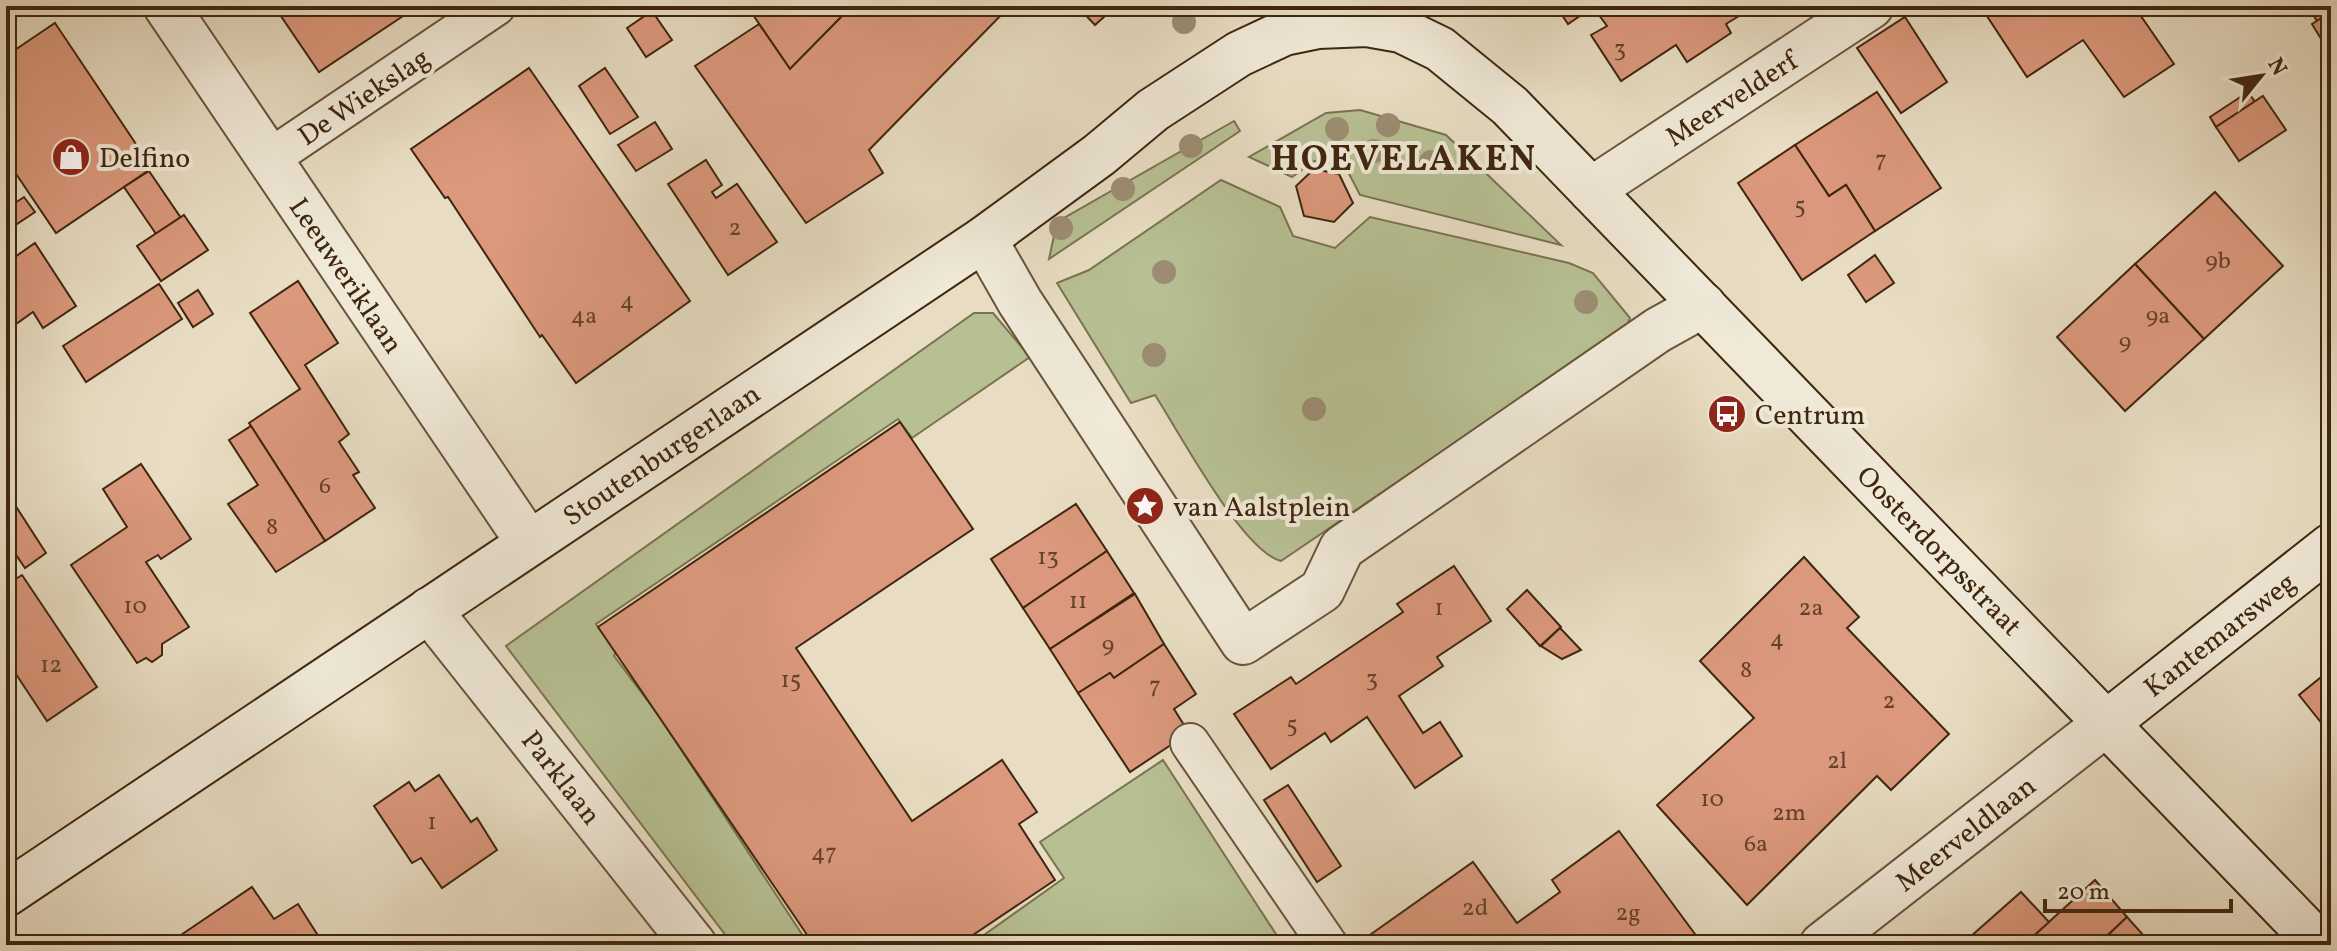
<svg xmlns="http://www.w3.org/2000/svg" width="2337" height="951" font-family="Vollkorn,serif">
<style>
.green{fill:#b7c093;stroke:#7b7350;stroke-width:2}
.building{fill:#db987c;stroke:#3f260e;stroke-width:2}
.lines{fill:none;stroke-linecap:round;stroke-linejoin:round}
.lane-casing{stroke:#69543b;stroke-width:42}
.street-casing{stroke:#69543b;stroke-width:48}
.secondary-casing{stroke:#3f260e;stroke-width:48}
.lane{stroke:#f0e9d8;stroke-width:38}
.street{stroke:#f0e9d8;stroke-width:44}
.secondary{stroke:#f0e9d8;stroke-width:44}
.tree{fill:#9c8d72}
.labels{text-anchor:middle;stroke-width:8;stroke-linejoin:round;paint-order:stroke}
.number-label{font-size:24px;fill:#66422a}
.street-label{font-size:28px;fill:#3f260e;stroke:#f0e9d8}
.poi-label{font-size:28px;fill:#3f260e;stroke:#f0e9d8;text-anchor:start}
.district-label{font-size:36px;font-weight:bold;letter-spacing:2px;fill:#3f260e;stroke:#f0e9d8}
</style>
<rect width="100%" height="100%" fill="#e8ddc3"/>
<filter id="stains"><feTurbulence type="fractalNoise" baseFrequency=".0025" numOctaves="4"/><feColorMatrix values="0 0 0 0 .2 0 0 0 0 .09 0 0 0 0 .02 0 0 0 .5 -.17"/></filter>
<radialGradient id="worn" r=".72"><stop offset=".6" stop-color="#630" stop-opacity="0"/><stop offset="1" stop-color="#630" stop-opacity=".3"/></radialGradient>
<g class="green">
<polygon points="1360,110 1446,135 1561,245 1360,195 1345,166 1314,161 1292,177 1249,157 1326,113"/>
<polygon points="1234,121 1240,131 1049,259 1057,222"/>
<path d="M1221,180L1280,207L1293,236L1335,248L1370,217L1569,263L1593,273L1630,318L1627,326L1281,561C1242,551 1179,432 1155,395L1131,403L1057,283L1089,270Z"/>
<polygon points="974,313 993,313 1030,357 912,438 898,419 596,624 616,652 614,656 659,716 809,945 733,945 506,646"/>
<polygon points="1163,760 1283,945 970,945 1064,878 1040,842"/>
</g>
<g class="building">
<polygon points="274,6 418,6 319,72"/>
<polygon points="747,6 852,6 790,69"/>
<polygon points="852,6 1010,6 869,150 883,173 806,223 695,66 759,24 790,69"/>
<polygon points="1077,6 1116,6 1095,25"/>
<polygon points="1556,6 1755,6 1726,24 1731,33 1687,62 1676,45 1621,81 1591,35 1607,26 1593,7 1568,24"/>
<polygon points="1990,6 2134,6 2174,64 2124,97 2083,40 2027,77 1983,10"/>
<polygon points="2308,6 2331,6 2331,12 2317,21"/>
<polygon points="652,11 672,40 646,57 627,28"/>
<polygon points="2331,12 2331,44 2326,47 2312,24"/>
<polygon points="1905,17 1947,82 1901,113 1857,48"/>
<polygon points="55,23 152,168 56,233 6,159 6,56"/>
<polygon points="529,68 690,301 576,383 542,335 540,337 448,197 445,198 411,149"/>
<polygon points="605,68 638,117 610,134 579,86"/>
<polygon points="1877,92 1941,188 1875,231 1846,185 1829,196 1795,145"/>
<polygon points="2248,92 2255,102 2216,127 2210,117"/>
<polygon points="2263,96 2286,130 2239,161 2216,127"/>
<polygon points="655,122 672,149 636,171 618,145"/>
<polygon points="1795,145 1829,196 1846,185 1875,231 1802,280 1738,183"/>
<polygon points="706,160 722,185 712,192 716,198 737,184 777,242 728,275 668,184"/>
<polygon points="1314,169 1339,174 1353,203 1334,222 1304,216 1296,186"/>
<polygon points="149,171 181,218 156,234 124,187"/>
<polygon points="2215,192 2283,266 2204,339 2135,264"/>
<polygon points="24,197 35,212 14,226 6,209"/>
<polygon points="184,215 208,250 161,281 137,246"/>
<polygon points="35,243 76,306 43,328 33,312 16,324 6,310 6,250 12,259"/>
<polygon points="1875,255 1894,283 1866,302 1848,275"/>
<polygon points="2135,264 2204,339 2125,411 2057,337"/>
<polygon points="298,281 338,343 305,365 349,434 339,442 359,472 353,475 375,508 325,541 249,423 300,389 250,313"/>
<polygon points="159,284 182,319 86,382 63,346"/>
<polygon points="198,290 213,314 193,327 178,303"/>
<polygon points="900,422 973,529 796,648 912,821 1002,760 1037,812 1019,824 1055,880 958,945 814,945 598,627"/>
<polygon points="251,426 325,541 276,572 228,504 258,485 229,440"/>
<polygon points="141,464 191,539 161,559 158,555 146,562 189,627 162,644 162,655 152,662 146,658 137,663 71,565 127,527 103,489"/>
<polygon points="6,491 46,553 25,568 6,540"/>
<polygon points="1076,504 1107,551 1023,608 991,559"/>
<polygon points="1107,551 1134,593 1050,649 1023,608"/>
<polygon points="1804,557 1859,617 1847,628 1949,734 1891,790 1877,776 1747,905 1657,805 1754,718 1700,661"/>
<polygon points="1454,566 1491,621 1437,657 1443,666 1399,696 1423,733 1440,722 1462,756 1415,788 1367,717 1331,742 1325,733 1271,769 1234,714 1291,677 1296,684 1403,612 1397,604"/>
<polygon points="22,575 97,687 47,721 6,659 6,585"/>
<polygon points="1527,590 1561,627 1540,646 1507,609"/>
<polygon points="1135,594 1164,644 1114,678 1110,673 1078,693 1050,649"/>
<polygon points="1560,628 1581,650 1562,659 1541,646"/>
<polygon points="1164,644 1196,694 1174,709 1189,733 1130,772 1078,693 1110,673 1114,678"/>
<polygon points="2331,669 2331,735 2299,695"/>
<polygon points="439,775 471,822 477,818 497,850 442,888 421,858 412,863 374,806 409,782 415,791"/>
<polygon points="1288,785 1341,866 1317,882 1264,800"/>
<polygon points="1619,831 1703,945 1360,942 1473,862 1517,923 1560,892 1552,880"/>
<polygon points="2095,880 2127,917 2097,945 2030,945 2027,942"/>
<polygon points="252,887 274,919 298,904 324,945 178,945 175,939"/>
<polygon points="2021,892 2049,922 2027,942 2030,945 1961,945"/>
<polygon points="2127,917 2152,945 2097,945 2102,941"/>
</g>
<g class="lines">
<g class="lane-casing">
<g id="lane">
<polyline points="269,159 496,6"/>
<polyline points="1190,743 1328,945"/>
</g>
</g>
<g class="street-casing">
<g id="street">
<polyline points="166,6 529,543"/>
<polyline points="1591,190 1871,6"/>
<polyline points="984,239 1020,302 1243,642 1322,590 1342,548 1658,330 1703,305"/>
<polyline points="429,610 694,945"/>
<polyline points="1822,945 2108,722"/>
</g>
</g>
<g class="secondary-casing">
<g id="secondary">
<polyline points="2108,722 2331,546"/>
<polyline points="6,894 984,239 1099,155 1153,110 1239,54 1284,33 1318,26 1367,24 1401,30 1440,49 1510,106 2320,945"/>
</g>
</g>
<use href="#lane" class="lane"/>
<use href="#street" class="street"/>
<use href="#secondary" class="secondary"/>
</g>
<g class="tree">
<circle cx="1184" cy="22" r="12"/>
<circle cx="1388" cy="125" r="12"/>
<circle cx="1337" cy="129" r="12"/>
<circle cx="1191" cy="146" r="12"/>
<circle cx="1374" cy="151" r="12"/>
<circle cx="1431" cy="162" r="12"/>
<circle cx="1123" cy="189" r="12"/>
<circle cx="1061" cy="228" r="12"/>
<circle cx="1164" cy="272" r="12"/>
<circle cx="1586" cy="302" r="12"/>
<circle cx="1154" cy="355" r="12"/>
<circle cx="1314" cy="409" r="12"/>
</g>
<defs>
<g id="shop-disc" transform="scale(2)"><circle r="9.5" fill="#8f2418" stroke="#f0e9d8"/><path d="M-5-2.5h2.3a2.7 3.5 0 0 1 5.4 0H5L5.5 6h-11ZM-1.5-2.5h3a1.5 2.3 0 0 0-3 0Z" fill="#fff"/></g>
<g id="bus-disc" transform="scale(2)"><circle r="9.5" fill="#8f2418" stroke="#f0e9d8"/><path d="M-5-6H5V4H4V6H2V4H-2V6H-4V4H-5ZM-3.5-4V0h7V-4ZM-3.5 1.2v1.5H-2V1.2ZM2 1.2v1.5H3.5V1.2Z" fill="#fff"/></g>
<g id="sight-disc" transform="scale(2)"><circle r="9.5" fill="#8f2418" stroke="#f0e9d8"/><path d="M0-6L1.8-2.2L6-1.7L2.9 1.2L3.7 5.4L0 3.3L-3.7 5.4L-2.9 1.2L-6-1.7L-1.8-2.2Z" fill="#fff"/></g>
</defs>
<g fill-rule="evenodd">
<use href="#shop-disc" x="71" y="157"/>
<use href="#bus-disc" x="1727" y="414"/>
<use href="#sight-disc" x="1145" y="506"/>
</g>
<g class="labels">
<g class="number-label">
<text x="1620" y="56">3</text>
<text x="1881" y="167">7</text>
<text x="1800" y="213">5</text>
<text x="735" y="235">2</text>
<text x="2218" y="268">9b</text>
<text x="627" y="308">4</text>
<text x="584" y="323">4a</text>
<text x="2158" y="323">9a</text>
<text x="2125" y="349">9</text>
<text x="325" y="493">6</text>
<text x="272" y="534">8</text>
<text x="1048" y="564">13</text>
<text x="1078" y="608">11</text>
<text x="135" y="613">10</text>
<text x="1439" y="615">1</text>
<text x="1811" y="615">2a</text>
<text x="1777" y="646">4</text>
<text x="1108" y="652">9</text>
<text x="51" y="672">12</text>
<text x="1746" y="677">8</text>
<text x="1372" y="686">3</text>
<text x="791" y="687">15</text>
<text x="1155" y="693">7</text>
<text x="1889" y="708">2</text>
<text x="1292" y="732">5</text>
<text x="1837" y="768">2l</text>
<text x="1712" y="806">10</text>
<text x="1789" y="820">2m</text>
<text x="432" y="829">1</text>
<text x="1756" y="851">6a</text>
<text x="824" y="860">47</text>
<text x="1475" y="915">2d</text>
<text x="1628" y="920">2g</text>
</g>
<g class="street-label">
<text transform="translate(363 96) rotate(-34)" y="10">De Wiekslag</text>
<text transform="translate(1731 98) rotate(-33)" y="10">Meervelderf</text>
<text transform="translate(347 275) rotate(56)" y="10">Leeuweriklaan</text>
<text transform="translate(661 454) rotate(-34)" y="10">Stoutenburgerlaan</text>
<text transform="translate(1940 550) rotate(46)" y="10">Oosterdorpsstraat</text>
<text transform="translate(2219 634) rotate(-38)" y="10">Kantemarsweg</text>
<text transform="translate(562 777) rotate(52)" y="10">Parklaan</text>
<text transform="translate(1965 833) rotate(-38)" y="10">Meerveldlaan</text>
</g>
<g class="poi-label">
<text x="99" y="167">Delfino</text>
<text x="1755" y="424">Centrum</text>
<text x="1173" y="516">van Aalstplein</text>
</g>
<g class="district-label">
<text x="1404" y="170">HOEVELAKEN</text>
</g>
</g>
<rect width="2337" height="951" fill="none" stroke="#e8ddc3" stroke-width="32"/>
<rect x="8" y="8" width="2321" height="935" fill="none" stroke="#3f260e" stroke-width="4"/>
<rect x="16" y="16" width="2305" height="919" fill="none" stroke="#3f260e" stroke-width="2"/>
<g transform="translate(2261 76) rotate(60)" stroke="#f0e9d8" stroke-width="6" paint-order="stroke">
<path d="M0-6L14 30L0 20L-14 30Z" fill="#3f260e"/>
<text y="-12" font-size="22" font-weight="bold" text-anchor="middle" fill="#3f260e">N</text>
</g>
<path d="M2045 899v12h186v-12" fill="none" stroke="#3f260e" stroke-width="4"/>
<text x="2057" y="899" font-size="24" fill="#3f260e" stroke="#f0e9d8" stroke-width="6" paint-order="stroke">20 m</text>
<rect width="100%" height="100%" filter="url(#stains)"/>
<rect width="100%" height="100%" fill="url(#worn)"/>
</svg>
